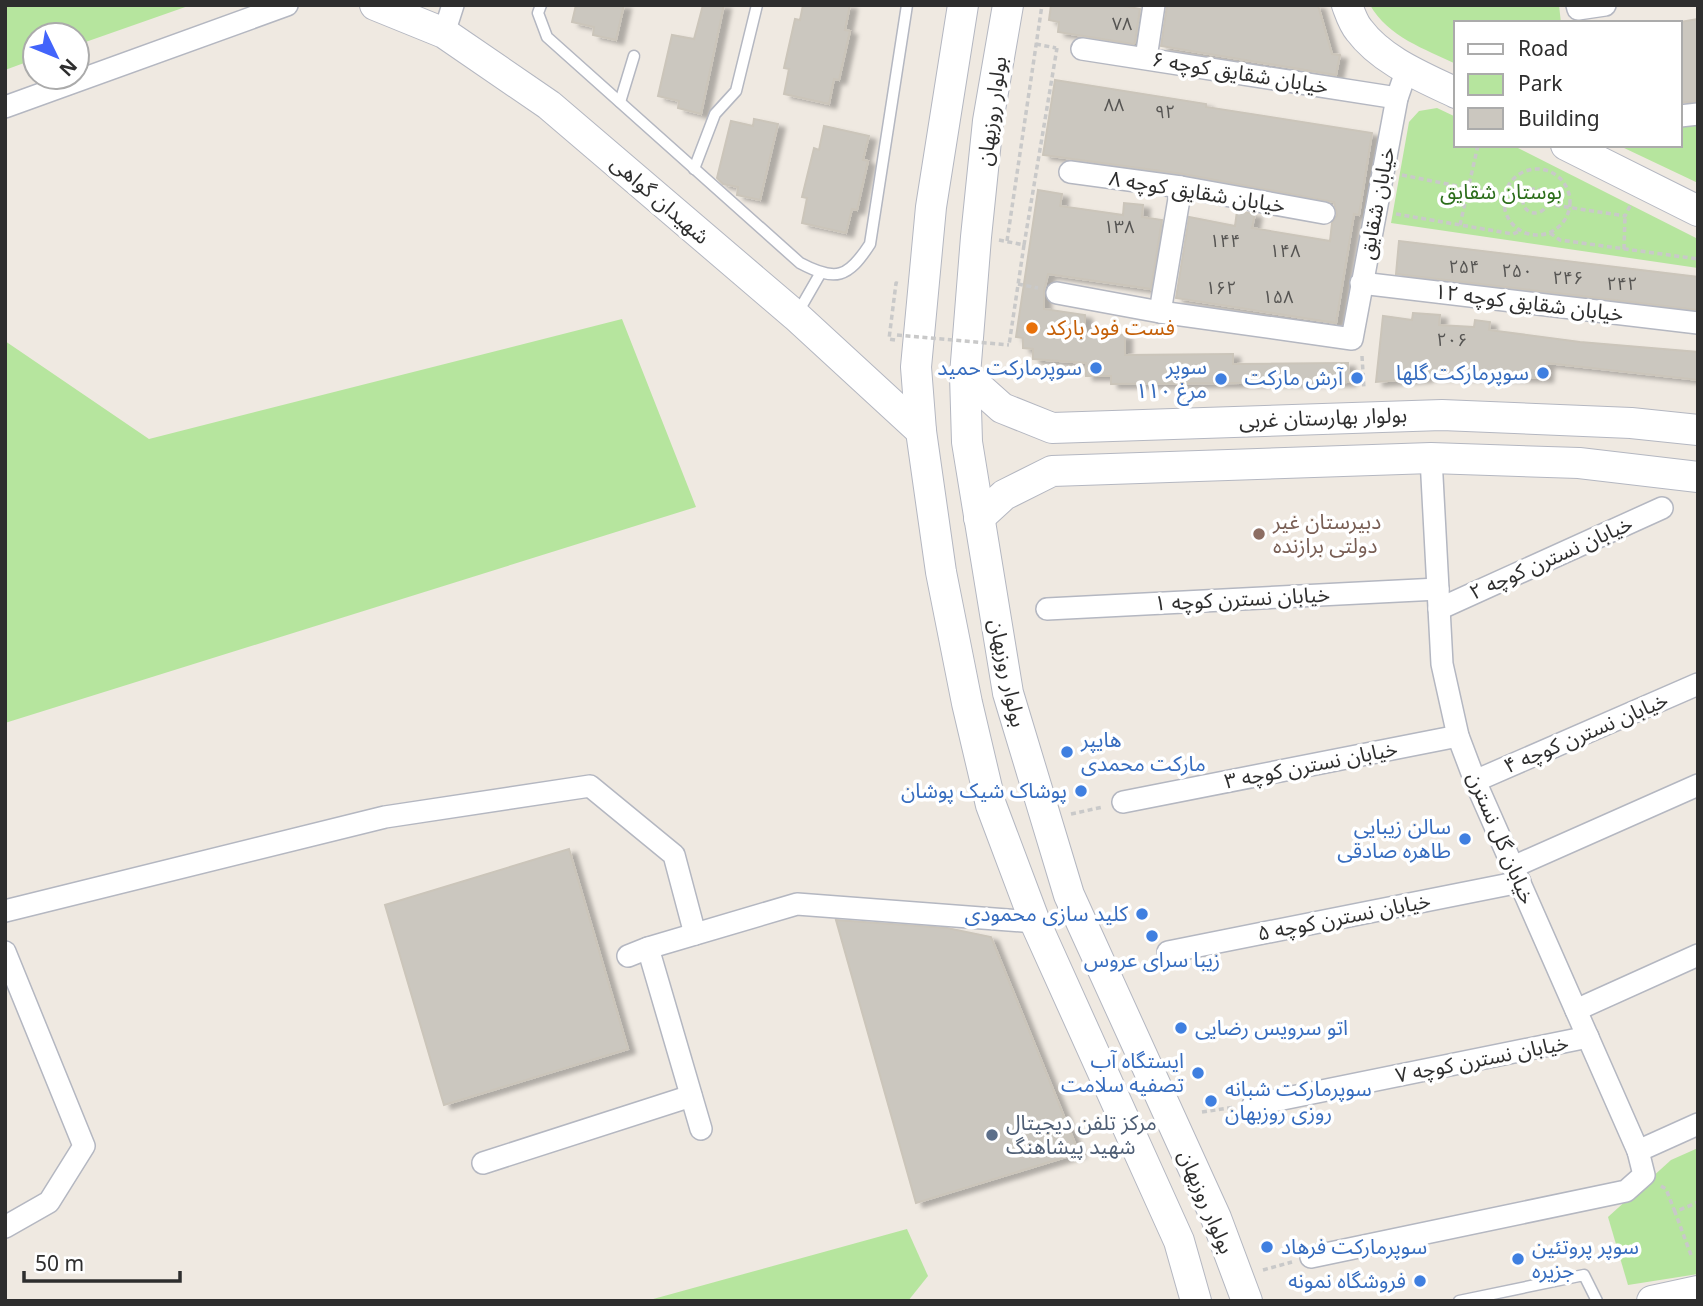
<svg xmlns="http://www.w3.org/2000/svg" width="1703" height="1306" font-family="'Noto Sans','Noto Sans Arabic',sans-serif">
<style>
.green{fill:#b6e59e}
.building{fill:#cbc7bf;stroke:#cbc5ba;stroke-width:2;filter:url(#shadow)}
.lines{fill:none;stroke-linecap:round;stroke-linejoin:round}
.lane-casing{stroke:#b4b7c1;stroke-width:13}
.street-casing{stroke:#b4b7c1;stroke-width:24}
.secondary-casing{stroke:#b4b7c1;stroke-width:32}
.path{stroke:#c9c9c9;stroke-width:3.5;stroke-dasharray:5 3.5;stroke-linecap:butt}
.lane{stroke:#fff;stroke-width:10}
.street{stroke:#fff;stroke-width:21}
.secondary{stroke:#fff;stroke-width:30}
.path-bridge{stroke:#c9c9c9;stroke-width:3.5;stroke-dasharray:5 3.5;stroke-linecap:butt}
.food-dot{fill:#e8710a;stroke:#fff;stroke-width:2.5}
.shop-dot{fill:#3f7fe0;stroke:#fff;stroke-width:2.5}
.education-dot{fill:#8d6e63;stroke:#fff;stroke-width:2.5}
.service-dot{fill:#5c6f8a;stroke:#fff;stroke-width:2.5}
.labels{text-anchor:middle;stroke-width:7;stroke-linejoin:round;paint-order:stroke}
.number-label{font-size:18px;fill:#555452}
.street-label{font-size:21px;fill:#2e2e2e;stroke:#fff}
.park-label{font-size:21px;fill:#2c6e1b;stroke:#fff}
.food-label{font-size:21px;fill:#c56008;stroke:#fff;text-anchor:start}
.shop-label{font-size:21px;fill:#366cbe;stroke:#fff;text-anchor:end}
.education-label{font-size:21px;fill:#785e54;stroke:#fff;text-anchor:start}
.service-label{font-size:21px;fill:#4e5e75;stroke:#fff;text-anchor:start}
</style>
<defs>
<filter id="shadow"><feDropShadow dx="7" dy="4" stdDeviation="2" flood-color="#0004"/></filter>
</defs>
<rect width="100%" height="100%" fill="#efe9e1"/>
<g class="green">
<polygon points="5,5 191,5 77,45 77,35 35,35 35,59 5,70"/>
<path d="M1370,5H1559L1561,23H1456V64C1425,49 1388,37 1370,5Z"/>
<polygon points="1437,108 1456,117 1456,145 1512,145 1698,239 1698,268 1391,223 1409,122 1419,111"/>
<polygon points="1698,123 1698,183 1622,147 1680,145 1680,126"/>
<polygon points="622,319 696,507 5,723 5,341 149,439"/>
<polygon points="1698,1148 1698,1274 1628,1285 1608,1217 1671,1160"/>
<polygon points="907,1229 928,1276 908,1301 646,1301"/>
</g>
<g class="building">
<polygon points="576,5 624,5 616,40 593,35 594,27 572,22"/>
<polygon points="703,5 724,5 701,114 678,108 679,101 658,96 672,35 694,39"/>
<polygon points="803,5 850,5 845,30 850,31 839,80 834,79 829,104 784,94 789,69 784,68 795,19 800,20"/>
<polygon points="1051,5 1119,5 1140,9 1135,42 1133,44 1058,32 1059,22 1049,20"/>
<polygon points="1167,5 1318,5 1332,54 1340,55 1336,75 1161,46"/>
<polygon points="1698,19 1698,101 1680,103 1680,22"/>
<polygon points="1055,80 1206,104 1206,107 1372,133 1359,215 1354,214 1336,323 1176,298 1189,217 1235,226 1237,211 1255,214 1252,228 1330,241 1332,223 1337,215 1334,202 1183,174 1043,155"/>
<polygon points="754,119 778,124 760,200 737,195 738,187 723,184 717,178 731,121 753,126"/>
<polygon points="824,126 869,136 863,160 868,161 857,210 852,209 846,233 802,223 807,198 802,197 814,148 819,150"/>
<polygon points="1038,190 1062,194 1060,206 1123,215 1124,203 1143,205 1142,217 1162,220 1151,289 1048,274 1044,291 1044,309 1085,315 1085,334 1125,335 1125,355 1233,354 1233,364 1348,363 1349,382 1111,384 1111,376 1086,376 1086,363 1033,359 1033,349 1023,348 1023,338 1016,337"/>
<polygon points="1399,241 1698,277 1698,310 1396,274"/>
<polygon points="1413,313 1440,315 1439,325 1474,327 1475,320 1490,322 1489,330 1580,342 1698,352 1698,380 1547,363 1546,378 1425,376 1425,378 1376,382 1383,316 1412,320"/>
<polygon points="569,849 628,1049 444,1105 385,905"/>
<polygon points="836,920 947,928 991,937 1079,1153 916,1203"/>
</g>
<g class="lines">
<g class="lane-casing">
<g id="lane">
<path d="M541,5L538,13L547,37L800,263C836,282 848,278 870,244L907,5"/>
<polyline points="620,102 634,56"/>
<polyline points="694,169 715,114 736,91 757,5"/>
<polyline points="797,314 820,274"/>
<polyline points="1459,1301 1584,1275 1597,1301"/>
</g>
</g>
<g class="street-casing">
<g id="street">
<polyline points="1577,5 1578,9 1605,5"/>
<polyline points="444,33 453,5"/>
<polyline points="1082,49 1397,98"/>
<polyline points="1146,58 1154,5"/>
<polyline points="5,107 287,5"/>
<polyline points="1680,116 1698,114"/>
<polyline points="1070,172 1181,187 1324,213"/>
<polyline points="1361,283 1698,323"/>
<polyline points="1057,293 1160,312 1352,339 1397,98 1407,69"/>
<polyline points="1160,312 1181,187"/>
<polyline points="1047,609 1438,589"/>
<polyline points="1439,609 1662,508"/>
<polyline points="1475,781 1698,684"/>
<polyline points="1123,802 1458,736"/>
<polyline points="1513,867 1698,785"/>
<polyline points="5,911 385,817 590,786 674,855 695,934"/>
<polyline points="648,948 701,1129"/>
<polyline points="5,952 84,1146 49,1202 5,1227"/>
<polyline points="1168,952 1520,882"/>
<polyline points="628,956 648,948 797,904 1035,922"/>
<polyline points="1576,1010 1698,955"/>
<polyline points="1253,1105 1588,1037"/>
<polyline points="1638,1151 1698,1124"/>
<polyline points="483,1163 691,1096"/>
<polyline points="1311,1257 1626,1191 1644,1175 1638,1151 1475,781 1458,736 1442,664 1431,458"/>
</g>
</g>
<g class="secondary-casing">
<g id="secondary">
<polyline points="375,5 444,33 549,105 796,316 921,431"/>
<polyline points="963,5 931,207 916,367 921,431 941,572 967,703 991,805 1035,922 1179,1241 1196,1301"/>
<polyline points="1008,5 988,121 976,237 965,375 967,442 1008,693 1069,895 1216,1218 1247,1301"/>
<path d="M1347,5C1350,13 1353,23 1359,30C1382,61 1423,77 1456,93"/>
<polyline points="1566,145 1698,211"/>
<polyline points="965,375 1002,408 1052,428 1442,415 1631,423 1698,430"/>
<polyline points="979,518 1004,495 1052,471 1431,458 1579,463 1698,477"/>
<polyline points="1652,1301 1698,1291"/>
</g>
</g>
<g class="path">
<polyline points="1036,44 1056,48"/>
<circle cx="1537" cy="202" r="33"/>
<polyline points="1402,175 1523,199"/>
<circle cx="1535" cy="201" r="12"/>
<polyline points="1547,204 1625,216 1631,204"/>
<polyline points="1396,214 1513,234 1520,231"/>
<polyline points="1460,225 1478,145"/>
<polyline points="1550,233 1560,240 1698,259"/>
<polyline points="999,240 1024,245 1009,345"/>
<polyline points="1007,241 1042,5"/>
<polyline points="1024,245 1057,48"/>
<polyline points="1624,249 1625,216"/>
<polyline points="1018,284 1038,288"/>
<polyline points="895,340 889,339 896,283 900,284"/>
<polyline points="1362,356 1364,389"/>
<polyline points="1071,814 1103,807"/>
<polyline points="1202,1112 1235,1107"/>
<polyline points="1661,1186 1666,1189 1675,1212"/>
<polyline points="1691,1255 1675,1212 1698,1202"/>
<polyline points="1263,1270 1292,1262"/>
</g>
<use href="#lane" class="lane"/>
<use href="#street" class="street"/>
<use href="#secondary" class="secondary"/>
<polyline class="path-bridge" points="897,335 1009,345"/>
</g>
<circle class="food-dot" cx="1032" cy="328" r="7"/>
<g class="shop-dot">
<circle cx="1096" cy="368" r="7"/>
<circle cx="1543" cy="373" r="7"/>
<circle cx="1357" cy="378" r="7"/>
<circle cx="1221" cy="379" r="7"/>
<circle cx="1067" cy="752" r="7"/>
<circle cx="1081" cy="791" r="7"/>
<circle cx="1465" cy="839" r="7"/>
<circle cx="1142" cy="914" r="7"/>
<circle cx="1152" cy="936" r="7"/>
<circle cx="1181" cy="1028" r="7"/>
<circle cx="1198" cy="1073" r="7"/>
<circle cx="1211" cy="1101" r="7"/>
<circle cx="1267" cy="1247" r="7"/>
<circle cx="1518" cy="1259" r="7"/>
<circle cx="1420" cy="1281" r="7"/>
</g>
<circle class="education-dot" cx="1259" cy="534" r="7"/>
<circle class="service-dot" cx="992" cy="1135" r="7"/>
<g class="labels">
<g class="number-label">
<text x="1122" y="30">۷۸</text>
<text x="1114" y="111">۸۸</text>
<text x="1165" y="118">۹۲</text>
<text x="1119" y="233">۱۳۸</text>
<text x="1225" y="247">۱۴۴</text>
<text x="1285" y="257">۱۴۸</text>
<text x="1464" y="273">۲۵۴</text>
<text x="1517" y="277">۲۵۰</text>
<text x="1568" y="284">۲۴۶</text>
<text x="1622" y="290">۲۴۲</text>
<text x="1221" y="294">۱۶۲</text>
<text x="1278" y="303">۱۵۸</text>
<text x="1452" y="346">۲۰۶</text>
</g>
<g class="street-label">
<text transform="translate(1240 73) rotate(9)" y="7">خیابان شقایق کوچه ۶</text>
<text transform="translate(992 111) rotate(-82)" y="7">بولوار روزبهان</text>
<text transform="translate(1197 192) rotate(9)" y="7">خیابان شقایق کوچه ۸</text>
<text transform="translate(660 200) rotate(41)" y="7">شهیدان گواهی</text>
<text transform="translate(1377 203) rotate(-79)" y="7">خیابان شقایق</text>
<text transform="translate(1529 303) rotate(7)" y="7">خیابان شقایق کوچه ۱۲</text>
<text transform="translate(1323 418) rotate(-2)" y="7">بولوار بهارستان غربی</text>
<text transform="translate(1551 558) rotate(-24)" y="7">خیابان نسترن کوچه ۲</text>
<text transform="translate(1242 599) rotate(-3)" y="7">خیابان نسترن کوچه ۱</text>
<text transform="translate(1007 673) rotate(78)" y="7">بولوار روزبهان</text>
<text transform="translate(1586 733) rotate(-23)" y="7">خیابان نسترن کوچه ۴</text>
<text transform="translate(1311 765) rotate(-11)" y="7">خیابان نسترن کوچه ۳</text>
<text transform="translate(1501 838) rotate(67)" y="7">خیابان گل نسترن</text>
<text transform="translate(1344 917) rotate(-11)" y="7">خیابان نسترن کوچه ۵</text>
<text transform="translate(1482 1059) rotate(-11)" y="7">خیابان نسترن کوچه ۷</text>
<text transform="translate(1206 1202) rotate(67)" y="7">بولوار روزبهان</text>
</g>
<g class="park-label">
<text x="1501" y="199">بوستان شقایق</text>
</g>
<g class="food-label">
<text x="1046" y="335">فست فود بارکد</text>
</g>
<g class="shop-label">
<text x="1207" y="374">سوپر<tspan x="1207" dy="24">مرغ ۱۱۰</tspan></text>
<text x="1082" y="375">سوپرمارکت حمید</text>
<text x="1529" y="380">سوپرمارکت گلها</text>
<text x="1343" y="385">آرش مارکت</text>
<text x="1081" y="747" text-anchor="start">هایپر<tspan x="1081" dy="24">مارکت محمدی</tspan></text>
<text x="1067" y="798">پوشاک شیک پوشان</text>
<text x="1451" y="834">سالن زیبایی<tspan x="1451" dy="24">طاهره صادقی</tspan></text>
<text x="1128" y="921">کلید سازی محمودی</text>
<text x="1152" y="967" text-anchor="middle">زیبا سرای عروس</text>
<text x="1195" y="1035" text-anchor="start">اتو سرویس رضایی</text>
<text x="1184" y="1068">ایستگاه آب<tspan x="1184" dy="24">تصفیه سلامت</tspan></text>
<text x="1225" y="1096" text-anchor="start">سوپرمارکت شبانه<tspan x="1225" dy="24">روزی روزبهان</tspan></text>
<text x="1281" y="1254" text-anchor="start">سوپرمارکت فرهاد</text>
<text x="1532" y="1254" text-anchor="start">سوپر پروتئین<tspan x="1532" dy="24">جزیره</tspan></text>
<text x="1406" y="1288">فروشگاه نمونه</text>
</g>
<g class="education-label">
<text x="1273" y="529">دبیرستان غیر<tspan x="1273" dy="24">دولتی برازنده</tspan></text>
</g>
<g class="service-label">
<text x="1006" y="1130">مرکز تلفن دیجیتال<tspan x="1006" dy="24">شهید پیشاهنگ</tspan></text>
</g>
</g>
<rect width="1703" height="1306" fill="none" stroke="#2e2e2e" stroke-width="14"/>
<rect x="1454" y="21" width="228" height="126" fill="#ffffff" stroke="#ababab" stroke-width="2"/>
<rect x="1468" y="44" width="35" height="10" fill="#ffffff" stroke="#ababab" stroke-width="2"/>
<text x="1518" y="56" font-size="21" fill="#2e2e2e">Road</text>
<rect x="1468" y="74" width="35" height="21" fill="#b6e59e" stroke="#ababab" stroke-width="2"/>
<text x="1518" y="91" font-size="21" fill="#2e2e2e">Park</text>
<rect x="1468" y="108" width="35" height="21" fill="#cbc7bf" stroke="#ababab" stroke-width="2"/>
<text x="1518" y="126" font-size="21" fill="#2e2e2e">Building</text>
<g transform="translate(56 56) rotate(133)"><circle r="33" fill="#ffffff" stroke="#ababab" stroke-width="2"/>
<path d="M0-5L12 26L0 18L-12 26Z" fill="#4264fb"/>
<text y="-10" font-size="19" font-weight="bold" text-anchor="middle" fill="#2e2e2e">N</text>
</g>
<path d="M24 1271v10h156v-10" fill="none" stroke="#2e2e2e" stroke-width="3.5"/>
<text x="35" y="1271" font-size="21" fill="#2e2e2e" stroke="#ffffff" stroke-width="5" paint-order="stroke">50 m</text>
</svg>
